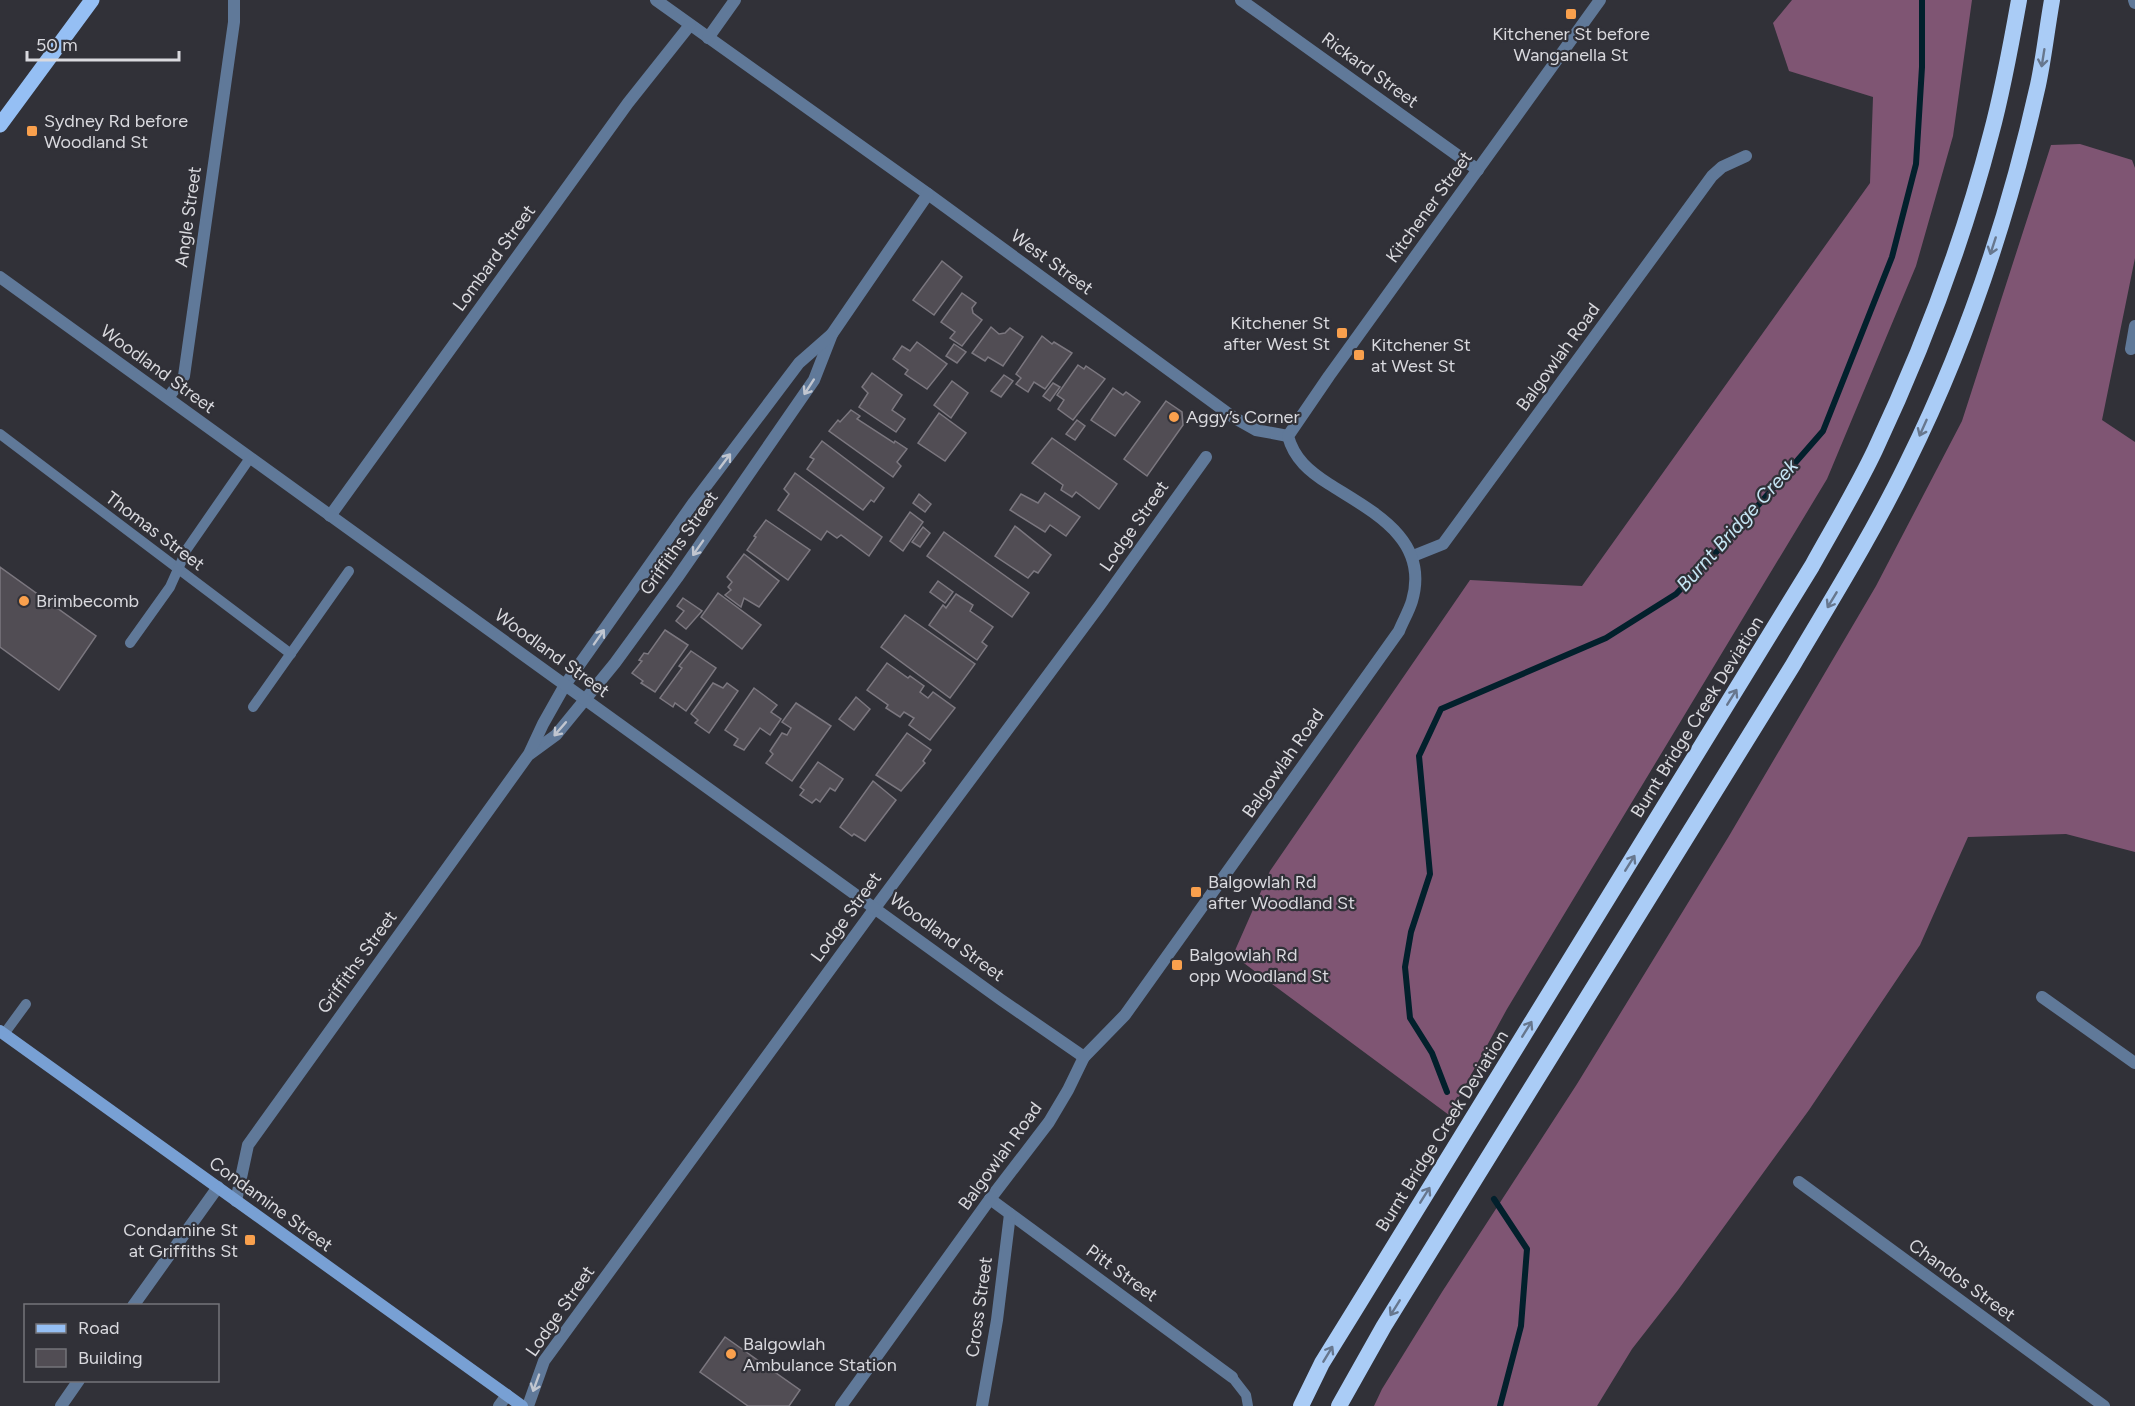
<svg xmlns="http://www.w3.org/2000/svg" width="2135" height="1406" font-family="Figtree,sans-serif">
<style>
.forest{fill:#7f5573}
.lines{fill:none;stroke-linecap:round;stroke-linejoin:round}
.stream{stroke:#02202c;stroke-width:6}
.building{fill:#514d54;stroke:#7b777f;stroke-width:1.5}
.service{stroke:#607999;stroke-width:10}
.minor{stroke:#607999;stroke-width:12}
.tertiary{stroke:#607999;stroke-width:12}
.secondary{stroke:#78a0d4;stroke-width:12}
.primary{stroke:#95bff4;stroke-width:15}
.trunk{stroke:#aaccf6;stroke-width:16}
.oneway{stroke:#67778e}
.oneway2{stroke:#c1c6d0}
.poi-dot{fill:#f9a04d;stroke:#313138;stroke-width:2}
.labels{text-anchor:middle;stroke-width:4.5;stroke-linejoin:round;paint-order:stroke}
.poi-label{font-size:18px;fill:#d9d9de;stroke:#313138;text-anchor:start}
.street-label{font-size:18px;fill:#d9d9de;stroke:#313138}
.water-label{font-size:20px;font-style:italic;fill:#c6e6f5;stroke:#313138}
</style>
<rect width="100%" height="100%" fill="#313138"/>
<g class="forest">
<polygon points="1792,0 1972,0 1953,136 1916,266 1827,479 1507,1009 1449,1115 1233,955 1270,871 1470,580 1582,586 1870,183 1873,97 1789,71 1773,23"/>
<polygon points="2080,144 2132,160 2135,168 2135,258 2102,420 2135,442 2135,852 2066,834 1968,837 1920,945 1809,1110 1678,1290 1632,1349 1597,1406 1374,1406 1382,1389 1442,1292 1577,1084 1729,836 1876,586 1962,421 2051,145"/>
</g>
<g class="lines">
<g class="stream">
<polyline points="1447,1092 1432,1053 1410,1018 1405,967 1411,932 1430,874 1419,756 1441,709 1606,638 1676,594 1727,541 1823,431 1892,257 1916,164 1922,67 1922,0"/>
<polyline points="1494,1199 1527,1249 1521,1326 1500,1406"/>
</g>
</g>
<g class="building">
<polygon points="942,261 962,277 934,315 913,300"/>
<polygon points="962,293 976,303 972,308 973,313 982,320 962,346 950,338 955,332 941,322"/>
<polygon points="991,327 999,334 1005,333 1010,328 1023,337 1003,366 988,357 985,361 972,353"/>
<polygon points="1042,336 1052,344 1054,342 1072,353 1045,389 1034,382 1028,392 1016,384 1021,378 1016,374"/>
<polygon points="917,342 947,364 927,389 905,374 908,370 893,359 902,346 910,351"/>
<polygon points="954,344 966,352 957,363 946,356"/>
<polygon points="1078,365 1084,369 1086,366 1105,379 1073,420 1058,409 1064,400 1057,395"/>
<polygon points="872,373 902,395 892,410 905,419 896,432 859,407 868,393 862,387"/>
<polygon points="1004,375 1013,381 1001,397 991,391"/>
<polygon points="952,381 968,393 951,418 934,405"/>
<polygon points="1053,383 1060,387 1050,401 1043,396"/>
<polygon points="1113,388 1123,395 1126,392 1140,402 1115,436 1091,420"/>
<polygon points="1166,401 1182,412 1183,425 1147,476 1124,459"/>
<polygon points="851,410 860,416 857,419 894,443 895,441 907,449 897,462 901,466 893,477 829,431 838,420 840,422"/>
<polygon points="939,413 966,433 945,461 918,443"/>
<polygon points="1077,420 1085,426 1075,440 1066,434"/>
<polygon points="1052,438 1117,484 1099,509 1076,492 1072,497 1061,490 1063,485 1032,463"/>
<polygon points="822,441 884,488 874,502 871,500 863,510 807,469 814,459 810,457"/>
<polygon points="795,473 882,537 869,556 841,535 837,538 827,531 821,540 778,510 789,494 784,489"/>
<polygon points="1045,493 1080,517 1066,536 1050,525 1045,532 1010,510 1021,494 1038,503"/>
<polygon points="919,494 931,504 925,512 913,503"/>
<polygon points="910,512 923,522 903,551 890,541"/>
<polygon points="766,520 810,550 788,580 747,550 756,537 754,536"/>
<polygon points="1015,526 1051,555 1038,573 1034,571 1028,578 995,556"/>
<polygon points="923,527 930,533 920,547 912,542"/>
<polygon points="944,532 1029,593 1012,617 927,556"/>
<polygon points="744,554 779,581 759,607 744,598 741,607 725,595 731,590 728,587 732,582 727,577"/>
<polygon points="0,567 96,636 59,690 0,647"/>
<polygon points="938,581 953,592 945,603 930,592"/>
<polygon points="718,593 761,625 742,649 701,617"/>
<polygon points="956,594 973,605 970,611 993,627 982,642 987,646 977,660 929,625 943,605 946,608"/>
<polygon points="683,598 702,611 686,629 676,621 684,611 677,606"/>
<polygon points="905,615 975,664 950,698 881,647"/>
<polygon points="665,630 688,645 655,692 641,683 643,681 632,673 642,661 639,660 644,653 648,654"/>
<polygon points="691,651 716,668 686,711 675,703 673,707 660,698 682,668 679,666"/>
<polygon points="887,663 908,678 910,676 924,686 920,692 928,698 933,692 955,708 930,740 909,725 914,718 904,712 900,717 886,708 888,705 867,690"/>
<polygon points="713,683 723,688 727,683 738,691 709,733 695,723 698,720 691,714"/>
<polygon points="754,688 777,705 771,712 781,719 770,735 760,728 744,750 734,745 738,739 725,730"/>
<polygon points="856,697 870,709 854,730 839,719"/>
<polygon points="796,703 831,726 792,781 766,763 773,754 770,751 782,733 787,735 791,728 782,722"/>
<polygon points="907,733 931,750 923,761 925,763 901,791 876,775"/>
<polygon points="818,762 843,779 835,791 830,788 820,802 816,799 812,803 800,795 804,790 800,787"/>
<polygon points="873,781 896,800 865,841 854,834 852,836 840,827"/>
<polygon points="725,1337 800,1390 789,1406 748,1406 700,1372"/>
</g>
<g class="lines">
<g class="service">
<polyline points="0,434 291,654"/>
<polyline points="130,643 170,587 187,549 250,458"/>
<polyline points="253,707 349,571"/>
<polyline points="4,1034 26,1004"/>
<polyline points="1232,1377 1246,1395 1248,1406"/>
</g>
<g class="minor">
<polyline points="656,0 928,194 1233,417 1256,430 1288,436"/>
<polyline points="1241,0 1478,170"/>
<polyline points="2134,0 2135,3"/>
<polyline points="708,38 735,0"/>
<polyline points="2131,349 2135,326"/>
<polyline points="168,398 184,376 234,22 234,0"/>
<polyline points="330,516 628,103 690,25"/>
<polyline points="1413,556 1443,544 1712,176 1722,167 1746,156"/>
<polyline points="530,754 556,735 615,663 677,578 814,380 832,334 928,194"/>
<polyline points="2042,997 2135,1063"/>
<polyline points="1799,1182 2104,1406"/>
<polyline points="990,1199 1232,1377"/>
<polyline points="236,1201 248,1145 529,754 543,724 565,685 694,502 799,363 832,334"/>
<polyline points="499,1406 507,1395"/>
<polyline points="528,1406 544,1361 875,908 1100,605 1206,457"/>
<polyline points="982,1406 997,1320 1010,1214"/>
</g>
<g class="tertiary">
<polyline points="0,277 1000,999 1084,1057"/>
<polyline points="133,1306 218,1187"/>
<polyline points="61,1406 79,1380"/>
<path d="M841,1406L990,1199L1049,1122L1068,1090L1084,1057L1125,1015L1399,631C1403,621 1409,611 1412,601C1430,539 1373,512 1329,484C1310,472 1294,459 1288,436L1329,376L1600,0"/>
</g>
<polyline class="secondary" points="0,1031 522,1406"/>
<polyline class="primary" points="0,125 92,0"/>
<g class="trunk">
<path d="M1301,1406L1322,1363L1356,1308L1812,566C1833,528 1856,490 1875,450C1923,348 1963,242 1991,134C2003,90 2011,45 2019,0"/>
<path d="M1339,1406L1384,1326L1793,665C1832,599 1873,533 1907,463C1966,344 2009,215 2038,85C2044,57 2047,28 2052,0"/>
</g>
</g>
<defs><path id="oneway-shaft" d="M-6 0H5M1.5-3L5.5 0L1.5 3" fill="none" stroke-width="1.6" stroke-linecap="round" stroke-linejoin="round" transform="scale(1.5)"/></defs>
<g class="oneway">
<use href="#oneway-shaft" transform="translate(2043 58) rotate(99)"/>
<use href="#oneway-shaft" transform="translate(1993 246) rotate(108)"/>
<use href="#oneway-shaft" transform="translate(1923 428) rotate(114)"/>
<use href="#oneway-shaft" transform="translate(1832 600) rotate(121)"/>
<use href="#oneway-shaft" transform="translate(1732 697) rotate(-58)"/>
<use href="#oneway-shaft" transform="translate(1630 863) rotate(-58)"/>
<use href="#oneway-shaft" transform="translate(1527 1029) rotate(-58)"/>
<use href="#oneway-shaft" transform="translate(1425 1195) rotate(-58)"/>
<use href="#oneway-shaft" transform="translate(1395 1308) rotate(122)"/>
<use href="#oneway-shaft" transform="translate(1328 1354) rotate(-59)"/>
</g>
<g class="oneway2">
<use href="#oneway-shaft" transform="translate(809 387) rotate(123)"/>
<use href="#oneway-shaft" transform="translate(725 461) rotate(-53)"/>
<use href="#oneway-shaft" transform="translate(698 548) rotate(125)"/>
<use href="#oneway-shaft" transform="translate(599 637) rotate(-55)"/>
<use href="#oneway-shaft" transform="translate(560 729) rotate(131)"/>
<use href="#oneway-shaft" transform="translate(536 1383) rotate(110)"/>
</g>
<g class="poi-dot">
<rect x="1565" y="8" width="12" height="12" rx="3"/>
<rect x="26" y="125" width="12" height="12" rx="3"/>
<rect x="1336" y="327" width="12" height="12" rx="3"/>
<rect x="1353" y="349" width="12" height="12" rx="3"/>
<circle cx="1174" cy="417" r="6"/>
<circle cx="24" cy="601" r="6"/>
<rect x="1190" y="886" width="12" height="12" rx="3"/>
<rect x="1171" y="959" width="12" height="12" rx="3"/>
<rect x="244" y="1234" width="12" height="12" rx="3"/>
<circle cx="731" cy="1354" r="6"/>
</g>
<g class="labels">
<g class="poi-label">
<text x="1571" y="40" text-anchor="middle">Kitchener St before<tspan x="1571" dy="21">Wanganella St</tspan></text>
<text x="44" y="127">Sydney Rd before<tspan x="44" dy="21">Woodland St</tspan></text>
<text x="1330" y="329" text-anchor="end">Kitchener St<tspan x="1330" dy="21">after West St</tspan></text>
<text x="1371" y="351">Kitchener St<tspan x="1371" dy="21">at West St</tspan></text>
<text x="1186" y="423">Aggy’s Corner</text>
<text x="36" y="607">Brimbecomb</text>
<text x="1208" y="888">Balgowlah Rd<tspan x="1208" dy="21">after Woodland St</tspan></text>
<text x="1189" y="961">Balgowlah Rd<tspan x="1189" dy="21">opp Woodland St</tspan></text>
<text x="238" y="1236" text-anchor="end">Condamine St<tspan x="238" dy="21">at Griffiths St</tspan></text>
<text x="743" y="1350">Balgowlah<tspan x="743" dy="21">Ambulance Station</tspan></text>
</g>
<g class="street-label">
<text transform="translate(1370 70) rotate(36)" y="6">Rickard Street</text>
<text transform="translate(1429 207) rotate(-54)" y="6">Kitchener Street</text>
<text transform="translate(188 217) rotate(-82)" y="6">Angle Street</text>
<text transform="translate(494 258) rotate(-54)" y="6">Lombard Street</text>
<text transform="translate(1052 262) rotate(36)" y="6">West Street</text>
<text transform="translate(1558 357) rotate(-54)" y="6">Balgowlah Road</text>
<text transform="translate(158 369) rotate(36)" y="6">Woodland Street</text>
<text transform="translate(1134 526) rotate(-55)" y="6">Lodge Street</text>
<text transform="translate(155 531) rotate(37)" y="6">Thomas Street</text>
<text transform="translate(679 543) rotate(-55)" y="6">Griffiths Street</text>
<text transform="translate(552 653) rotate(36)" y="6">Woodland Street</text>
<text transform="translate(1697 717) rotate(-58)" y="6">Burnt Bridge Creek Deviation</text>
<text transform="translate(1283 763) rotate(-55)" y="6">Balgowlah Road</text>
<text transform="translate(846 917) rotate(-54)" y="6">Lodge Street</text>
<text transform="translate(947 937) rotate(36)" y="6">Woodland Street</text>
<text transform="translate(357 962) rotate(-54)" y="6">Griffiths Street</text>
<text transform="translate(1442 1131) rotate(-58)" y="6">Burnt Bridge Creek Deviation</text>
<text transform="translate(1000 1156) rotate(-54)" y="6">Balgowlah Road</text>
<text transform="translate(271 1204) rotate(36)" y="6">Condamine Street</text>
<text transform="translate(1122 1273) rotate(36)" y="6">Pitt Street</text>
<text transform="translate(1962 1280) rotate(36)" y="6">Chandos Street</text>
<text transform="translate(979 1307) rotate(-82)" y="6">Cross Street</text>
<text transform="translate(560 1311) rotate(-55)" y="6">Lodge Street</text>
</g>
<g class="water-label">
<text transform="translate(1737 525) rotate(-48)" y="7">Burnt Bridge Creek</text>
</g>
</g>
<rect x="24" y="1304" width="195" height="78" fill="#313138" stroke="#74747a" stroke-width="1.5"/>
<rect x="36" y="1324" width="30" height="9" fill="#95bff4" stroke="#74747a" stroke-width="1.5"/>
<text x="78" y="1334" font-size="18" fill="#d9d9de">Road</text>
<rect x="36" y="1349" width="30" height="18" fill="#514d54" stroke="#74747a" stroke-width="1.5"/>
<text x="78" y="1364" font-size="18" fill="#d9d9de">Building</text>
<path d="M27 51v9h152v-9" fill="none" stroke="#d9d9de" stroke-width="3"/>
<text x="36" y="51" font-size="18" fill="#d9d9de" stroke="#313138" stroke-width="4.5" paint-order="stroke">50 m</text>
</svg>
